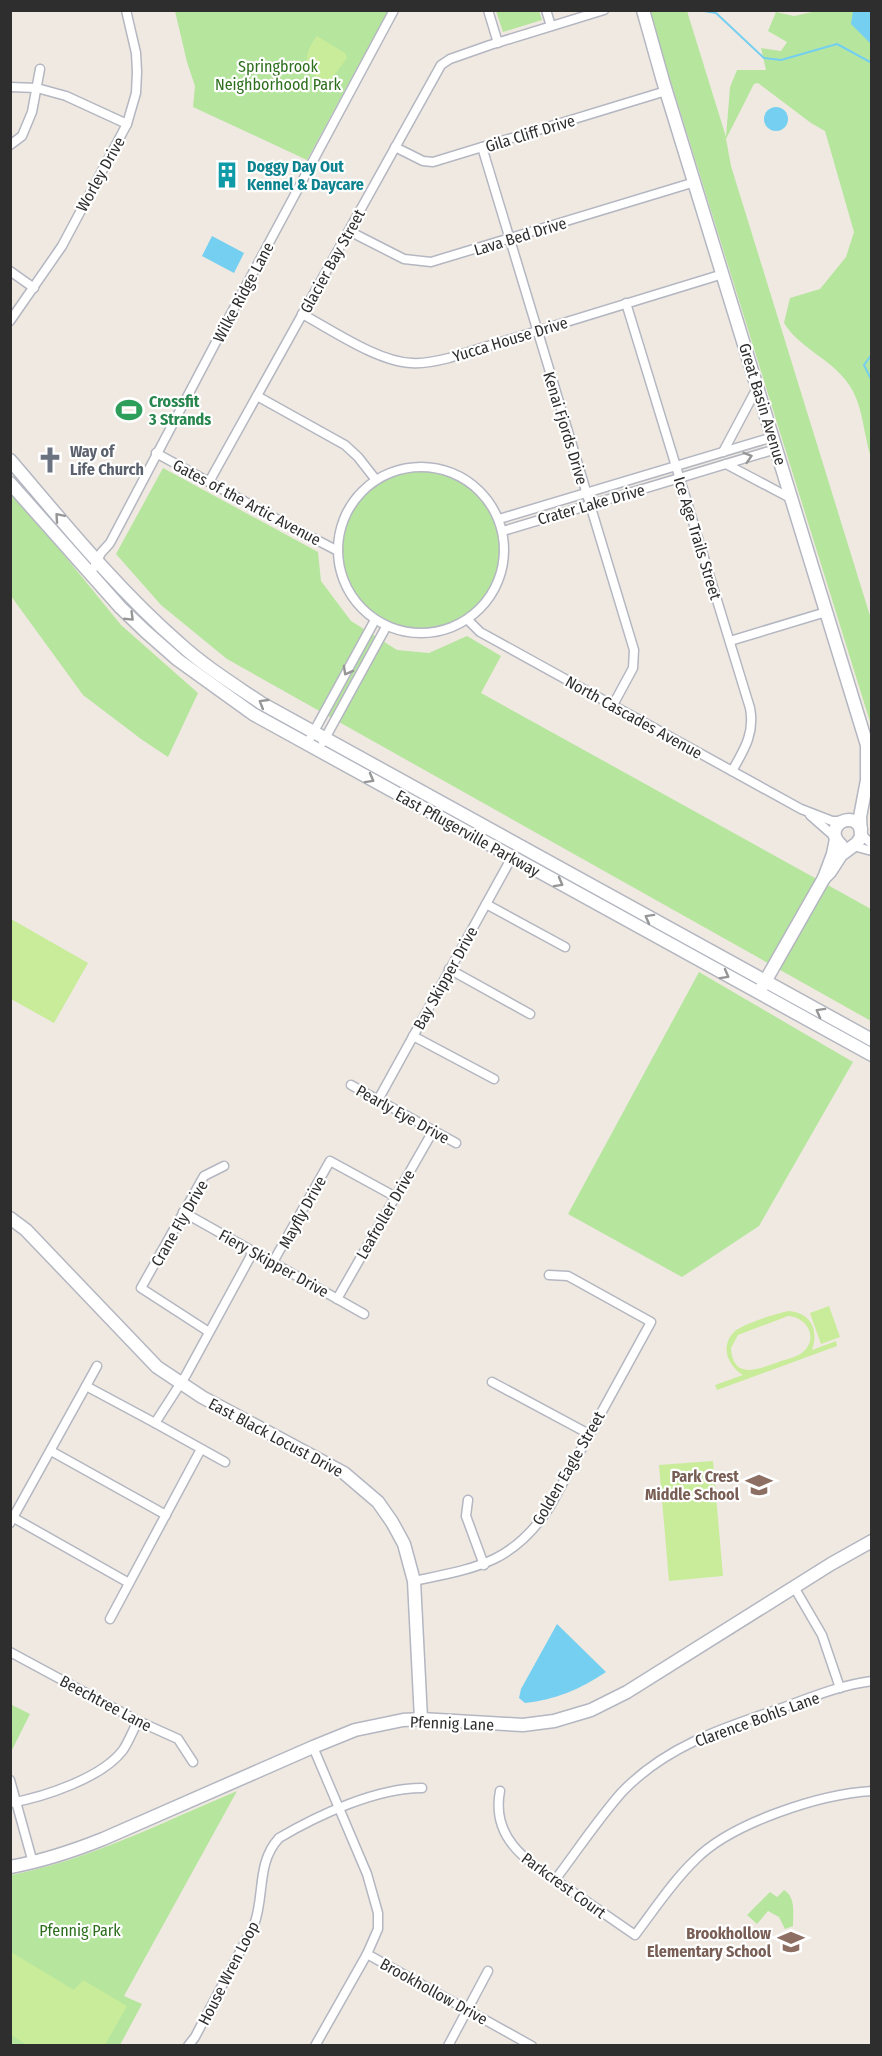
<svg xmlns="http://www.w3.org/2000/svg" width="882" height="2056" font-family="'Fira Sans Condensed',sans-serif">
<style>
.green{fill:#b6e59e}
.pitch{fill:#c9ec9a;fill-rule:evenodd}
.water{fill:#75cff0}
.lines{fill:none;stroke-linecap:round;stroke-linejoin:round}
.stream{stroke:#75cff0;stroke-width:2}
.street-casing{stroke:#b4b7c1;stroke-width:11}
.secondary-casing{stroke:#b4b7c1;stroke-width:15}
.street{stroke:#fff;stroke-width:8}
.secondary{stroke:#fff;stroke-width:12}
.oneway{stroke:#969696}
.labels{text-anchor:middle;stroke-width:4.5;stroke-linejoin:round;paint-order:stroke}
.park-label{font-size:16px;fill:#2c6e1b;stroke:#fff}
.street-label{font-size:16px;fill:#2e2e2e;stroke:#fff}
.culture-label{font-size:16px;font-weight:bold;fill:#0d838f;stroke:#fff;text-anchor:start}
.leisure-label{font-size:16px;font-weight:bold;fill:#27864d;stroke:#fff;text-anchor:start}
.worship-label{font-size:16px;font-weight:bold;fill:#5b616d;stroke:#fff;text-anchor:start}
.education-label{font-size:16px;font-weight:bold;fill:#785e54;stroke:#fff;text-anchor:end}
</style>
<rect width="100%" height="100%" fill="#efe9e1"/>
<g class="green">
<polygon points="175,11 388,11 307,160 193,107 195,86 187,62"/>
<polygon points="496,11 539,11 542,20 503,32"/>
<path d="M649,11H687L726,137L730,87L737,70H766L761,48L781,51L787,42L768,31L776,12L794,16L817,11H871V457C862,430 864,400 843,377C825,356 800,348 784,323L790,298L820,289L846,257L854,232L825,131L811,123L758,83L754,84L726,139L731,166L871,619V725Z"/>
<polygon points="163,468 318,552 321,581 351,621 397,650 429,653 467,636 501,656 481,693 871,909 871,1021 227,659 161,605 116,554"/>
<circle cx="421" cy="550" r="79"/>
<polygon points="11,495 60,550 121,625 198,693 168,757 141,739 83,695 11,596"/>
<polygon points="699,972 853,1062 759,1226 682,1277 568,1214"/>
<polygon points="10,1704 30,1714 11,1752 10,1752"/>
<path d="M237,1791L124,1996L142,2004L120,2045L11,2046V1875C89,1860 163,1822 237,1791Z"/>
<path d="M784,1890C796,1897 793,1914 793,1926L785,1929L779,1917L768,1911L757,1924L747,1915L770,1892L777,1897Z"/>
</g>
<g class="pitch">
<path d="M317,36L345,53L347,58L326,86C306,70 300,58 317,36Z"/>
<polygon points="11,919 88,963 54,1023 11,999"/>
<polygon points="829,1306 840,1337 821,1344 810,1313"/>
<path d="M789,1311C811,1313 819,1330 812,1350L836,1341L837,1346L717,1390L715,1385L743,1375C728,1366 719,1346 735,1331C744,1324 777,1313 789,1311ZM788,1316C807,1317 819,1338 803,1352C797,1357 788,1359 781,1361C761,1368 733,1382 731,1348L738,1335Z"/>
<polygon points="713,1461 723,1576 669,1581 659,1465"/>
<polygon points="11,1952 74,1990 83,1980 127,2006 105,2045 27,2045 11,2035"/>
</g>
<g class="water">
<polygon points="853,11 871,11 871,44 851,24"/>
<circle cx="776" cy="119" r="12"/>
<polygon points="212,236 244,253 234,273 202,256"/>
<path d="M557,1624L606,1672C581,1689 555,1700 525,1703L519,1698L521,1689Z"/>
</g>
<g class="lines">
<g class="stream">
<polyline points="698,10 716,13 764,58 781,60 837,44 872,63"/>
<polyline points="872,354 864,365 872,381"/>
</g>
<g class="street-casing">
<g id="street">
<polyline points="488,10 498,43"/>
<polyline points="546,10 551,26"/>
<polyline points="10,87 37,88 66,96 127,124"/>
<polyline points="10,145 22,136 32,112 40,69"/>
<polyline points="395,147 423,161 433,162 666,91"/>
<polyline points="482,147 634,650 633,668 613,705"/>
<polyline points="349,231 404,259 431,262 695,182"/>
<polyline points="10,271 34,288"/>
<path d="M626,303L750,708C755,733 744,750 732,771"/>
<path d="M302,314C332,330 378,362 412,363C424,364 437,361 449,358L723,274"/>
<polyline points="10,321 62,246 127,124 136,93 137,72 136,53 126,10"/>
<polyline points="257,396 345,445 358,457 376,480"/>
<polyline points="723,452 757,388"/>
<polyline points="156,453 284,523 338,551"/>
<polyline points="726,464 792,499"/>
<circle cx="421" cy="550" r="83"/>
<polyline points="209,482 441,65 450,59 490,45 604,10"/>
<polyline points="499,519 773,437"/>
<polyline points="503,531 776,449"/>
<polyline points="91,573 101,553 110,543 226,323 394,10"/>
<polyline points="468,620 480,632 801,809 832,821 842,821"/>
<polyline points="730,641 826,612"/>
<polyline points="323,742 386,627"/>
<polyline points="307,744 375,620"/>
<polyline points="810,815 835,837"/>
<polyline points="861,832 865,838 872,844"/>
<polyline points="853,846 872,851"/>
<polyline points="486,904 565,947"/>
<polyline points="449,969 530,1014"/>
<polyline points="413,1036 494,1079"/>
<polyline points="351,1085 456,1143"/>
<polyline points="378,1100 512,857"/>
<polyline points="183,1212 364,1314"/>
<polyline points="273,1262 330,1161 394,1196"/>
<polyline points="337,1299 433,1131"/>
<polyline points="209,1332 141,1288 204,1176 224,1166"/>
<polyline points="492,1382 589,1434"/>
<polyline points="86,1386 97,1366"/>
<polyline points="51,1451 166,1515"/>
<polyline points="225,1462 155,1423 186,1375 253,1252"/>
<polyline points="468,1500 466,1516 484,1565"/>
<polyline points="14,1518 129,1583"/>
<polyline points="10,1523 86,1386 155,1423"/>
<path d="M414,1581C475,1568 512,1564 549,1508L651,1322L568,1276L549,1275"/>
<polyline points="794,1587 822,1635 840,1688"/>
<polyline points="110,1619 201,1449"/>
<polyline points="10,1652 138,1721 178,1739 193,1762"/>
<polyline points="313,1747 367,1874 378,1913 378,1929 367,1954 315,2046"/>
<polyline points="10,1780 33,1863"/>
<path d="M500,1791C490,1843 534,1865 570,1890C592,1905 613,1920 635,1935C654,1910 672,1882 695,1860C731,1823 820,1794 872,1791"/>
<path d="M10,1803C44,1797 102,1778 123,1750C129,1741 133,1730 138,1721"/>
<path d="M555,1880C577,1851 598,1819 622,1792C665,1747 722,1728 779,1709C809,1698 840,1685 872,1681"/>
<polyline points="367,1954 532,2046"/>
<path d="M188,2046L195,2037L254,1925C265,1896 256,1863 279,1838C318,1815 376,1788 422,1788"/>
<polyline points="448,2046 488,1971"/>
</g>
</g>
<g class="secondary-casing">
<g id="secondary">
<polyline points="643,10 663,81 867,745 867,780 860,817 861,837 857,843 841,855 830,872 824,878"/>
<path d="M10,460C64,523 117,589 179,643C204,666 233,684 261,703L872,1040"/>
<polyline points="10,483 120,607 145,631 178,660 253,714 872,1055"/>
<path d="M841,845C833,838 832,829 841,822C850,818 857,820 861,829"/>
<polyline points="762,987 824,878 833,854 836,839"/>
<polyline points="10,1218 26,1230 157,1367 202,1397 344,1473 378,1502 392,1522 404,1544 414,1581 421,1719"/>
<path d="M10,1867C43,1861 73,1851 103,1839L313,1747L355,1730L403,1720L421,1719L523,1725L554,1721L591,1710L627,1692L831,1564L872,1541"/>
</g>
</g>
<use href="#street" class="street"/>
<use href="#secondary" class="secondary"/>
</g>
<defs><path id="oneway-chevron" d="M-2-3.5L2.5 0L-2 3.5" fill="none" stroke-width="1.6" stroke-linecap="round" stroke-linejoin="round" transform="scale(1.5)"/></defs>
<g class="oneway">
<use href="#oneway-chevron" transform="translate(748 457) rotate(-17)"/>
<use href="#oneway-chevron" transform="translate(59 517) rotate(-131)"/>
<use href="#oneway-chevron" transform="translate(130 617) rotate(44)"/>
<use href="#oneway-chevron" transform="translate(347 671) rotate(119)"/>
<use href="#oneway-chevron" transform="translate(263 703) rotate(-149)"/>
<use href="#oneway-chevron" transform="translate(370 779) rotate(29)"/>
<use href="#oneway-chevron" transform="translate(559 883) rotate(29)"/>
<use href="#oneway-chevron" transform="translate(649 918) rotate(-151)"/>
<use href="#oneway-chevron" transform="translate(725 975) rotate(29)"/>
<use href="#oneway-chevron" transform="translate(820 1012) rotate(-151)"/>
</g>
<defs>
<g id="building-bare" transform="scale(2.07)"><path d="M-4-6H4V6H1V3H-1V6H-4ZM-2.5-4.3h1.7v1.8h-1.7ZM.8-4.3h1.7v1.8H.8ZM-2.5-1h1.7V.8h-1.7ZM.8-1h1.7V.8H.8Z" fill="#0f9aa8" stroke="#fff" stroke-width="2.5" paint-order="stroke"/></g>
<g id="stadium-bare" transform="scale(2.07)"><path d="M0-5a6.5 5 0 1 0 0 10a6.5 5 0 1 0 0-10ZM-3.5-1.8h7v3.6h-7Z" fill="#2e9e5b" stroke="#fff" stroke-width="2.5" paint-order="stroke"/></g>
<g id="church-bare" transform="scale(2.07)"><path d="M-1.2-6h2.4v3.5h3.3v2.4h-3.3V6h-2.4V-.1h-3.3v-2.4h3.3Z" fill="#6b7280" stroke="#fff" stroke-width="2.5" paint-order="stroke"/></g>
<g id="school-bare" transform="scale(2.07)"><path d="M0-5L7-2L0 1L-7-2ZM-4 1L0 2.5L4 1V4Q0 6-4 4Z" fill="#8d6e63" stroke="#fff" stroke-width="2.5" paint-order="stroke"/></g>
</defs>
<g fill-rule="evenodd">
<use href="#building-bare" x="227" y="175"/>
<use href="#stadium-bare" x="129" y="410"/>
<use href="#church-bare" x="50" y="460"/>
<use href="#school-bare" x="759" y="1485"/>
<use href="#school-bare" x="791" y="1942"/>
</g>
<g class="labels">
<g class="park-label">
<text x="278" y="72">Springbrook<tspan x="278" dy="18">Neighborhood Park</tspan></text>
<text x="80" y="1936">Pfennig Park</text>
</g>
<g class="street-label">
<text transform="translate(530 133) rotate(-17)" y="6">Gila Cliff Drive</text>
<text transform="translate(100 174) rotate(-61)" y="6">Worley Drive</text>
<text transform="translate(520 236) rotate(-17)" y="6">Lava Bed Drive</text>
<text transform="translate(332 261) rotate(-61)" y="6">Glacier Bay Street</text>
<text transform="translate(243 292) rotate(-62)" y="6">Wilke Ridge Lane</text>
<text transform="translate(510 339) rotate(-17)" y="6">Yucca House Drive</text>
<text transform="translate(763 404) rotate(73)" y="6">Great Basin Avenue</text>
<text transform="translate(566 428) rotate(73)" y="6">Kenai Fjords Drive</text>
<text transform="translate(247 502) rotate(28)" y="6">Gates of the Artic Avenue</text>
<text transform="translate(591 504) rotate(-16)" y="6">Crater Lake Drive</text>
<text transform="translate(698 538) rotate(73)" y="6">Ice Age Trails Street</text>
<text transform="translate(634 717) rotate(29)" y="6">North Cascades Avenue</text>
<text transform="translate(468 833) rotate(29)" y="6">East Pflugerville Parkway</text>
<text transform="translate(445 978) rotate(-61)" y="6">Bay Skipper Drive</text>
<text transform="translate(403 1114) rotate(29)" y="6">Pearly Eye Drive</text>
<text transform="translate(302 1212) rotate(-61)" y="6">Mayfly Drive</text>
<text transform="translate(385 1214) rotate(-60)" y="6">Leafroller Drive</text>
<text transform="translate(179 1223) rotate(-60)" y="6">Crane Fly Drive</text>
<text transform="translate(274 1263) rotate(29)" y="6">Fiery Skipper Drive</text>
<text transform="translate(276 1437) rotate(28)" y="6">East Black Locust Drive</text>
<text transform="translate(568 1468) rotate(-60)" y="6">Golden Eagle Street</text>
<text transform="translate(106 1703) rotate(28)" y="6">Beechtree Lane</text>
<text transform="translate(757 1719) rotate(-20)" y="6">Clarence Bohls Lane</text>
<text transform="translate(452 1723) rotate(2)" y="6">Pfennig Lane</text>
<text transform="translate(564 1885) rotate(36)" y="6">Parkcrest Court</text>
<text transform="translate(228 1973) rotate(-63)" y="6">House Wren Loop</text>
<text transform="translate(434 1991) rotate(29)" y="6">Brookhollow Drive</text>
</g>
<g class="culture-label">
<text x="247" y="172">Doggy Day Out<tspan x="247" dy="18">Kennel &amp; Daycare</tspan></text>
</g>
<g class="leisure-label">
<text x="149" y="407">Crossfit<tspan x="149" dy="18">3 Strands</tspan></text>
</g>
<g class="worship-label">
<text x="70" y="457">Way of<tspan x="70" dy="18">Life Church</tspan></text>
</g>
<g class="education-label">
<text x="739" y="1482">Park Crest<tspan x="739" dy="18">Middle School</tspan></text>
<text x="771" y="1939">Brookhollow<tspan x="771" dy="18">Elementary School</tspan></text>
</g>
</g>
<rect width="882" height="2056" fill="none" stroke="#2e2e2e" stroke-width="24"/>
</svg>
